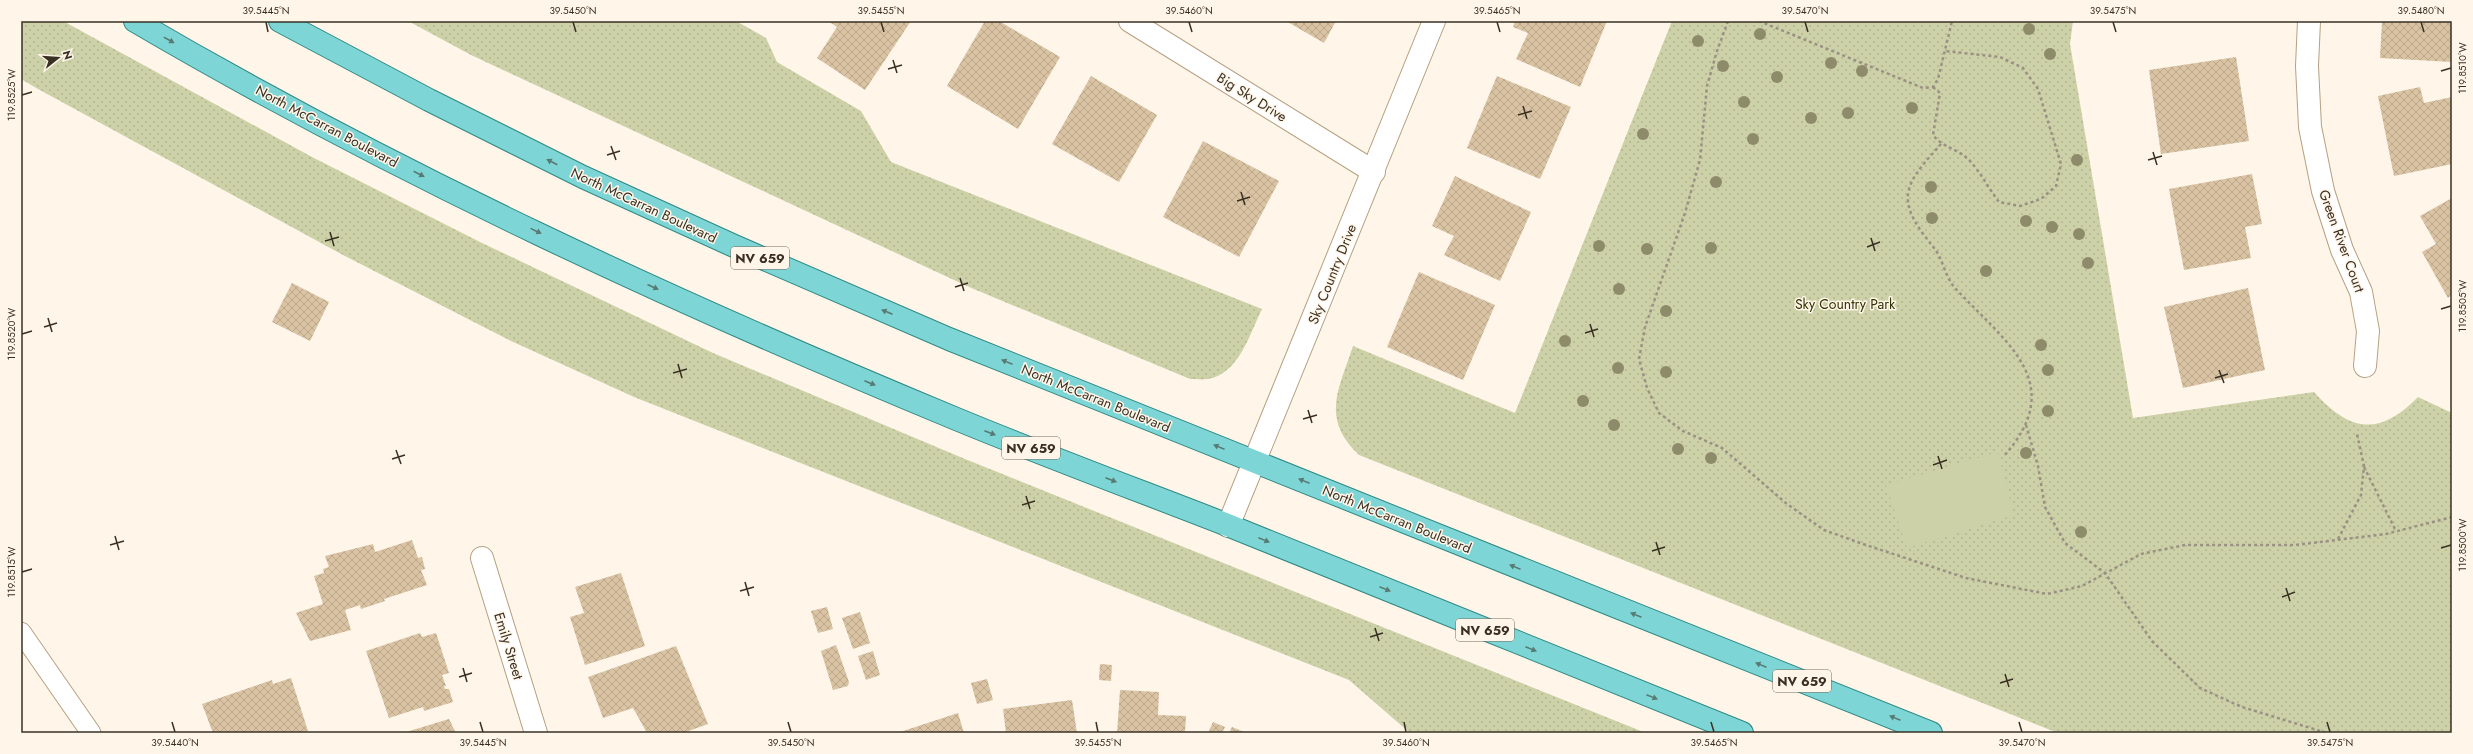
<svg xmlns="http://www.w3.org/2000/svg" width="2473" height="754" font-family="Jost,sans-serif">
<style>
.green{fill:url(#green-dots)}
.pitch{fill:#cdd1a8}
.building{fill:url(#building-cross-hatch)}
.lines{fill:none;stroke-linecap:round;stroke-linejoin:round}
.lane-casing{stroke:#b6a081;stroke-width:21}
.street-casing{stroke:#b6a081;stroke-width:24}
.primary-casing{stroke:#2e8984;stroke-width:24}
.path{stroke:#9a9184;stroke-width:2.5;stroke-dasharray:3 3;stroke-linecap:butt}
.lane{stroke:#fff;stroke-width:19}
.street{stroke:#fff;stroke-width:22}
.primary{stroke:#7ed5d5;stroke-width:22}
.tree{fill:#8e8b6b}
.oneway{fill:#587a73}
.ticks{fill:none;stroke:#393023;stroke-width:1.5}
.labels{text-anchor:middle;stroke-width:3;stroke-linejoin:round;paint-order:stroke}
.shield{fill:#fff6e9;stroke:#746b5e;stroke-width:1}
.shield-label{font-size:13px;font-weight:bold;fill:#393023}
.street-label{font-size:14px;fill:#393023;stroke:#fff6e9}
.park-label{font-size:14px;fill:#323404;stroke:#fff6e9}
.neatline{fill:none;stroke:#393023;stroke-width:1.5}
.ticks-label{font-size:10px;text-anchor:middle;fill:#393023}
</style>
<defs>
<pattern id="green-dots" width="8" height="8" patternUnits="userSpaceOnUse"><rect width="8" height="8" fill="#cdd1a8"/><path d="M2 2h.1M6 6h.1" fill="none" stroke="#b1b490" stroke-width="1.8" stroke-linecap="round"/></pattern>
<pattern id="building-cross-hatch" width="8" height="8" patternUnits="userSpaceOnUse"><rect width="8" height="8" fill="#d9c3a3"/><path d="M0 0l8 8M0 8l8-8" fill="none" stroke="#bba88c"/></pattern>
</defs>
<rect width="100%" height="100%" fill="#fff6e9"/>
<g class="green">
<polygon points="21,21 63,21 312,157 480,242 713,353 965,459 1646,733 1410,733 1349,680 634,397 511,341 343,255 38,89 21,79"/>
<path d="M408,21H736L766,38L777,62L861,111L891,162L1262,309C1250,333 1239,374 1208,379C1202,380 1195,379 1190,379L969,287L471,55Z"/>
<path d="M1672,21H2073L2070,44L2133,418L2314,392C2350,432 2379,437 2418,397L2452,413V733H2058L1359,455C1320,418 1339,389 1353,346L1515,413Z"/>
</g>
<polygon class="pitch" points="1998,452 2014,515 1907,548 1886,485"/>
<g class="building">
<polygon points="828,21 911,21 865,90 817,58 837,27"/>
<polygon points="985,21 999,21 1060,57 1018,129 947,86"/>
<polygon points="1286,21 1336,21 1324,43"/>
<polygon points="1515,21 1607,21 1580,87 1516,59 1528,33 1513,27"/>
<polygon points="2382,21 2452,21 2452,62 2380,58"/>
<polygon points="2236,57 2249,141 2161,154 2149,70"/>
<polygon points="1091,76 1157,115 1119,182 1052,144"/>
<polygon points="1497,76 1571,107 1540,179 1467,148"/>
<polygon points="2420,87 2424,103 2452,97 2452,164 2394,176 2378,96"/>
<polygon points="1203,141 1279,181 1239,257 1163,217"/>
<polygon points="2252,174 2262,224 2245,227 2251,258 2184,270 2169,189"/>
<polygon points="1455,176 1531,212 1500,281 1444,255 1454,236 1432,226"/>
<polygon points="2452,198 2452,295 2448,298 2422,252 2436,244 2420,216"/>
<polygon points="1419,272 1495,305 1463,380 1387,347"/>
<polygon points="292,283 329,302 310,341 272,322"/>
<polygon points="2248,288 2265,370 2183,388 2164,307"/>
<polygon points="412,540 418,558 422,557 425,569 421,570 427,585 384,599 385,601 361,609 360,605 345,610 351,630 310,641 296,613 323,604 314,576 324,573 323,569 329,567 325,556 373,544 375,552"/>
<polygon points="621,573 645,646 585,665 570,617 584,613 575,587"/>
<polygon points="827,607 833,629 818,633 811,611"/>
<polygon points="860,612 870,643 853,649 842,618"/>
<polygon points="420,633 422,637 436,633 449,673 442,675 446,686 444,686 445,689 449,689 453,702 424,711 423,707 389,718 366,651"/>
<polygon points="836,645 849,682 848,686 833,690 821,651"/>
<polygon points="676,646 708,724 683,733 647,733 633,708 603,718 588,677"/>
<polygon points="873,651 880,675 866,680 858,656"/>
<polygon points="1100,664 1112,665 1111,681 1099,680"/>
<polygon points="291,678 308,731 302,733 213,733 202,704 272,680 273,684"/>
<polygon points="987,679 993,700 977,704 971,683"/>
<polygon points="1120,690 1159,692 1158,715 1186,716 1185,733 1117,733"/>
<polygon points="1072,700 1077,733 1006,733 1003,709"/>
<polygon points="958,713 964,733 897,733"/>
<polygon points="449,719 456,733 403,733"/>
<polygon points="1213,722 1225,727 1222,733 1208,733"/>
<polygon points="1232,727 1247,733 1229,733"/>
</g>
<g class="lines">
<g class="lane-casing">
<polyline id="lane" points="21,632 91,733"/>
</g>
<g class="street-casing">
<g id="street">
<polyline points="1130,21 1374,172"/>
<polyline points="2309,21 2307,66 2310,127 2323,191 2342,250 2361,292 2368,331 2365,366"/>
<polyline points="1228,526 1434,21"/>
<polyline points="482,558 536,733"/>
</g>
</g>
<g class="primary-casing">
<g id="primary">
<path d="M135,21C396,174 674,302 954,418C1043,455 1135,489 1225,524C1398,593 1569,664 1742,733"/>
<polyline points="280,21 429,100 583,177 732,245 949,339 1931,733"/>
</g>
</g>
<g class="path">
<polyline points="1728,21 1717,51 1707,86 1700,160 1685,213 1645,327 1639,359 1647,388 1659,413 1683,431 1722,448 1787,504 1824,530 1863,544 1966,578 2047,594 2082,586 2141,554 2185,545 2295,545 2386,534 2452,517"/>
<polyline points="1759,21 1923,88 1933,87 1938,79 1952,21"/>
<path d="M1933,87L1940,93L1933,135C1943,148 1959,149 1970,161C1981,173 1989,189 1999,202L2020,206L2041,199L2056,186L2061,164L2038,89L2023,68L2000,57L1945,51"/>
<path d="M1941,144C1930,157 1914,172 1909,189C1903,211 1921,231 1934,248C1943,259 1945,277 1955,288C2005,342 2070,383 2003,457"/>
<polyline points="2026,425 2038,466 2045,507 2065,543 2105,573 2152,641 2200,688 2242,707 2327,733"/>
<polyline points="2364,467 2396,531"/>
<polyline points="2338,539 2361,495 2364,466 2357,434"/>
</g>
<use href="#lane" class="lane"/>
<use href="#street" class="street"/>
<use href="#primary" class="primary"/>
</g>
<g class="tree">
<circle cx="2029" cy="29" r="6"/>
<circle cx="1760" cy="34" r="6"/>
<circle cx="1698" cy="41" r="6"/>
<circle cx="2050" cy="54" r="6"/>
<circle cx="1831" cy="63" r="6"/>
<circle cx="1723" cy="66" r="6"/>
<circle cx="1862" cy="71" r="6"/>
<circle cx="1777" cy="77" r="6"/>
<circle cx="1744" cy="102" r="6"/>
<circle cx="1912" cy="108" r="6"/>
<circle cx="1848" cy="113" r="6"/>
<circle cx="1811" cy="118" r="6"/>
<circle cx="1643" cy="134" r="6"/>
<circle cx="1753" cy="139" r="6"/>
<circle cx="2077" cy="160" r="6"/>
<circle cx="1716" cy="182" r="6"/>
<circle cx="1931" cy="187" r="6"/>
<circle cx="1932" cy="218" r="6"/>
<circle cx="2026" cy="221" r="6"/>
<circle cx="2052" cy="227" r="6"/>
<circle cx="2079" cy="234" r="6"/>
<circle cx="1599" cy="246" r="6"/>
<circle cx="1711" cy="248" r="6"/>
<circle cx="1647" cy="249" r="6"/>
<circle cx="2088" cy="263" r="6"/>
<circle cx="1986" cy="271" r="6"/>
<circle cx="1619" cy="289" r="6"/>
<circle cx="1666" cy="311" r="6"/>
<circle cx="1565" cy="341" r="6"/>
<circle cx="2041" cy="345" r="6"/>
<circle cx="1618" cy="368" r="6"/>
<circle cx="2048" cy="370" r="6"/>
<circle cx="1666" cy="372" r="6"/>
<circle cx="1583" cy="401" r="6"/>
<circle cx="2048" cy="411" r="6"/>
<circle cx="1614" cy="425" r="6"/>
<circle cx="1678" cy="449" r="6"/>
<circle cx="2026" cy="453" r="6"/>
<circle cx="1711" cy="458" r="6"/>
<circle cx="2081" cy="532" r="6"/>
</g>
<defs><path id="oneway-solid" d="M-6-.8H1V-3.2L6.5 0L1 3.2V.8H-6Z"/></defs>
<g class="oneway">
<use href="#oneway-solid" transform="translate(169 40) rotate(29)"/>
<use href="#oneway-solid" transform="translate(552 162) rotate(-153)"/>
<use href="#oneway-solid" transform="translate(419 174) rotate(27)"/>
<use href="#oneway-solid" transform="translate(536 231) rotate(26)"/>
<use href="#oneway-solid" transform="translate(653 287) rotate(24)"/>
<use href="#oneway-solid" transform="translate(887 312) rotate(-157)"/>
<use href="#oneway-solid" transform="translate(1007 362) rotate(-158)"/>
<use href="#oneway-solid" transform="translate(870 383) rotate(23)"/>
<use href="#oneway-solid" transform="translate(990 433) rotate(21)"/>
<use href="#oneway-solid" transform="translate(1219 447) rotate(-158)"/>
<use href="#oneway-solid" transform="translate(1111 480) rotate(21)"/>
<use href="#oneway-solid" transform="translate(1304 481) rotate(-158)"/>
<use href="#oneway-solid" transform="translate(1264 540) rotate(22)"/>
<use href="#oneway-solid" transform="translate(1515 567) rotate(-158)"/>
<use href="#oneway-solid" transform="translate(1385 589) rotate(22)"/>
<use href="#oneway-solid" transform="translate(1636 615) rotate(-158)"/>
<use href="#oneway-solid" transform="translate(1531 649) rotate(22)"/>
<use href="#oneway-solid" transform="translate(1761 665) rotate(-158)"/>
<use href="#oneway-solid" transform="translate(1652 697) rotate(22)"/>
<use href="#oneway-solid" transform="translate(1895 718) rotate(-158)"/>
</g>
<path class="ticks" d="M266,22L268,32M573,22L576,32M881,22L884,32M1189,22L1192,32M1497,22L1500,32M1805,22L1808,32M2113,22L2116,32M2421,22L2424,32M893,60L897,73M888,69L902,65M2441,71L2451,68M22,95L32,92M1523,106L1527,119M1518,115L1532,111M611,146L616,160M2153,152L2157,165M607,155L620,151M2148,160L2162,156M1241,192L1245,205M1237,201L1250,197M330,232L334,246M1871,238L1875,251M325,241L339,237M1867,247L1880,242M960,278L964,291M955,287L968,283M2441,309L2451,306M48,318L52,332M1590,324L1594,337M44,327L57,323M1585,333L1598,329M22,334L32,331M678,364L682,378M2219,370L2224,383M673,373L687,369M2215,378L2228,374M1308,410L1312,423M1303,419L1317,415M396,450L401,464M1938,456L1942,469M392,459L405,455M1933,465L1947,460M1026,496L1030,509M1022,505L1035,501M115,536L119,550M1656,542L1660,555M110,545L124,541M2441,548L2451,545M1652,551L1665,547M22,572L32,569M745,582L749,596M2286,588L2290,601M740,591L754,587M2282,597L2295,592M1375,628L1379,641M1370,637L1383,633M463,668L467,682M2005,674L2009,687M459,677L472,673M2000,683L2013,679M172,722L175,732M480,722L483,732M788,722L791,732M1096,722L1098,732M1404,722L1406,732M1711,722L1714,732M2019,722L2022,732M2327,722L2330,732"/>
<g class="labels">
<g class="shield">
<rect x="731" y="247" width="58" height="22" rx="3"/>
<rect x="1002" y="437" width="58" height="22" rx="3"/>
<rect x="1456" y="619" width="58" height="22" rx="3"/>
<rect x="1773" y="670" width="58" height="22" rx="3"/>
</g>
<g class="shield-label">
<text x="760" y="263">NV 659</text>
<text x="1031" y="453">NV 659</text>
<text x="1485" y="635">NV 659</text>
<text x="1802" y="686">NV 659</text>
</g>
<g class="street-label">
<text transform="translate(1252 97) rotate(32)" y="5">Big Sky Drive</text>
<text transform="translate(327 126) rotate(28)" y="5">North McCarran Boulevard</text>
<text transform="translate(644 205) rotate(25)" y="5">North McCarran Boulevard</text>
<text transform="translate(2342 241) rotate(70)" y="5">Green River Court</text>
<text transform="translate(1332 274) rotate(-68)" y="5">Sky Country Drive</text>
<text transform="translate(1096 398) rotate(22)" y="5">North McCarran Boulevard</text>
<text transform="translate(1397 519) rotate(22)" y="5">North McCarran Boulevard</text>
<text transform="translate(509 646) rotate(73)" y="5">Emily Street</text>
</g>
<g class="park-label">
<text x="1845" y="309">Sky Country Park</text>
</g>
</g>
<rect width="2473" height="754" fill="none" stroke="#fff6e9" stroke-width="44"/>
<g transform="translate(58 58) rotate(73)" stroke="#fff6e9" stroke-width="3" paint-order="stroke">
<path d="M0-3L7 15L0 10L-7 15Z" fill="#393023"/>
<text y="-6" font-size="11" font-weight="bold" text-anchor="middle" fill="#393023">N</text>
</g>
<rect x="22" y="22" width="2429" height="710" class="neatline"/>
<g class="ticks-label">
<text x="266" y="14">39.5445°N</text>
<text x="573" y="14">39.5450°N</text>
<text x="881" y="14">39.5455°N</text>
<text x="1189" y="14">39.5460°N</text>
<text x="1497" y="14">39.5465°N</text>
<text x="1805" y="14">39.5470°N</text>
<text x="2113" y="14">39.5475°N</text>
<text x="2421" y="14">39.5480°N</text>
<text transform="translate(2462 68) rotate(-90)" y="4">119.8510°W</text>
<text transform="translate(11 95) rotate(-90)" y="4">119.8525°W</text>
<text transform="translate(2462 306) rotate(-90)" y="4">119.8505°W</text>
<text transform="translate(11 334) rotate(-90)" y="4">119.8520°W</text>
<text transform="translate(2462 545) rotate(-90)" y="4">119.8500°W</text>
<text transform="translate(11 572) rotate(-90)" y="4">119.8515°W</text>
<text x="175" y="746">39.5440°N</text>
<text x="483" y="746">39.5445°N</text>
<text x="791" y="746">39.5450°N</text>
<text x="1098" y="746">39.5455°N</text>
<text x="1406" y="746">39.5460°N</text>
<text x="1714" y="746">39.5465°N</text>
<text x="2022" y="746">39.5470°N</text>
<text x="2330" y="746">39.5475°N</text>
</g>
</svg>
